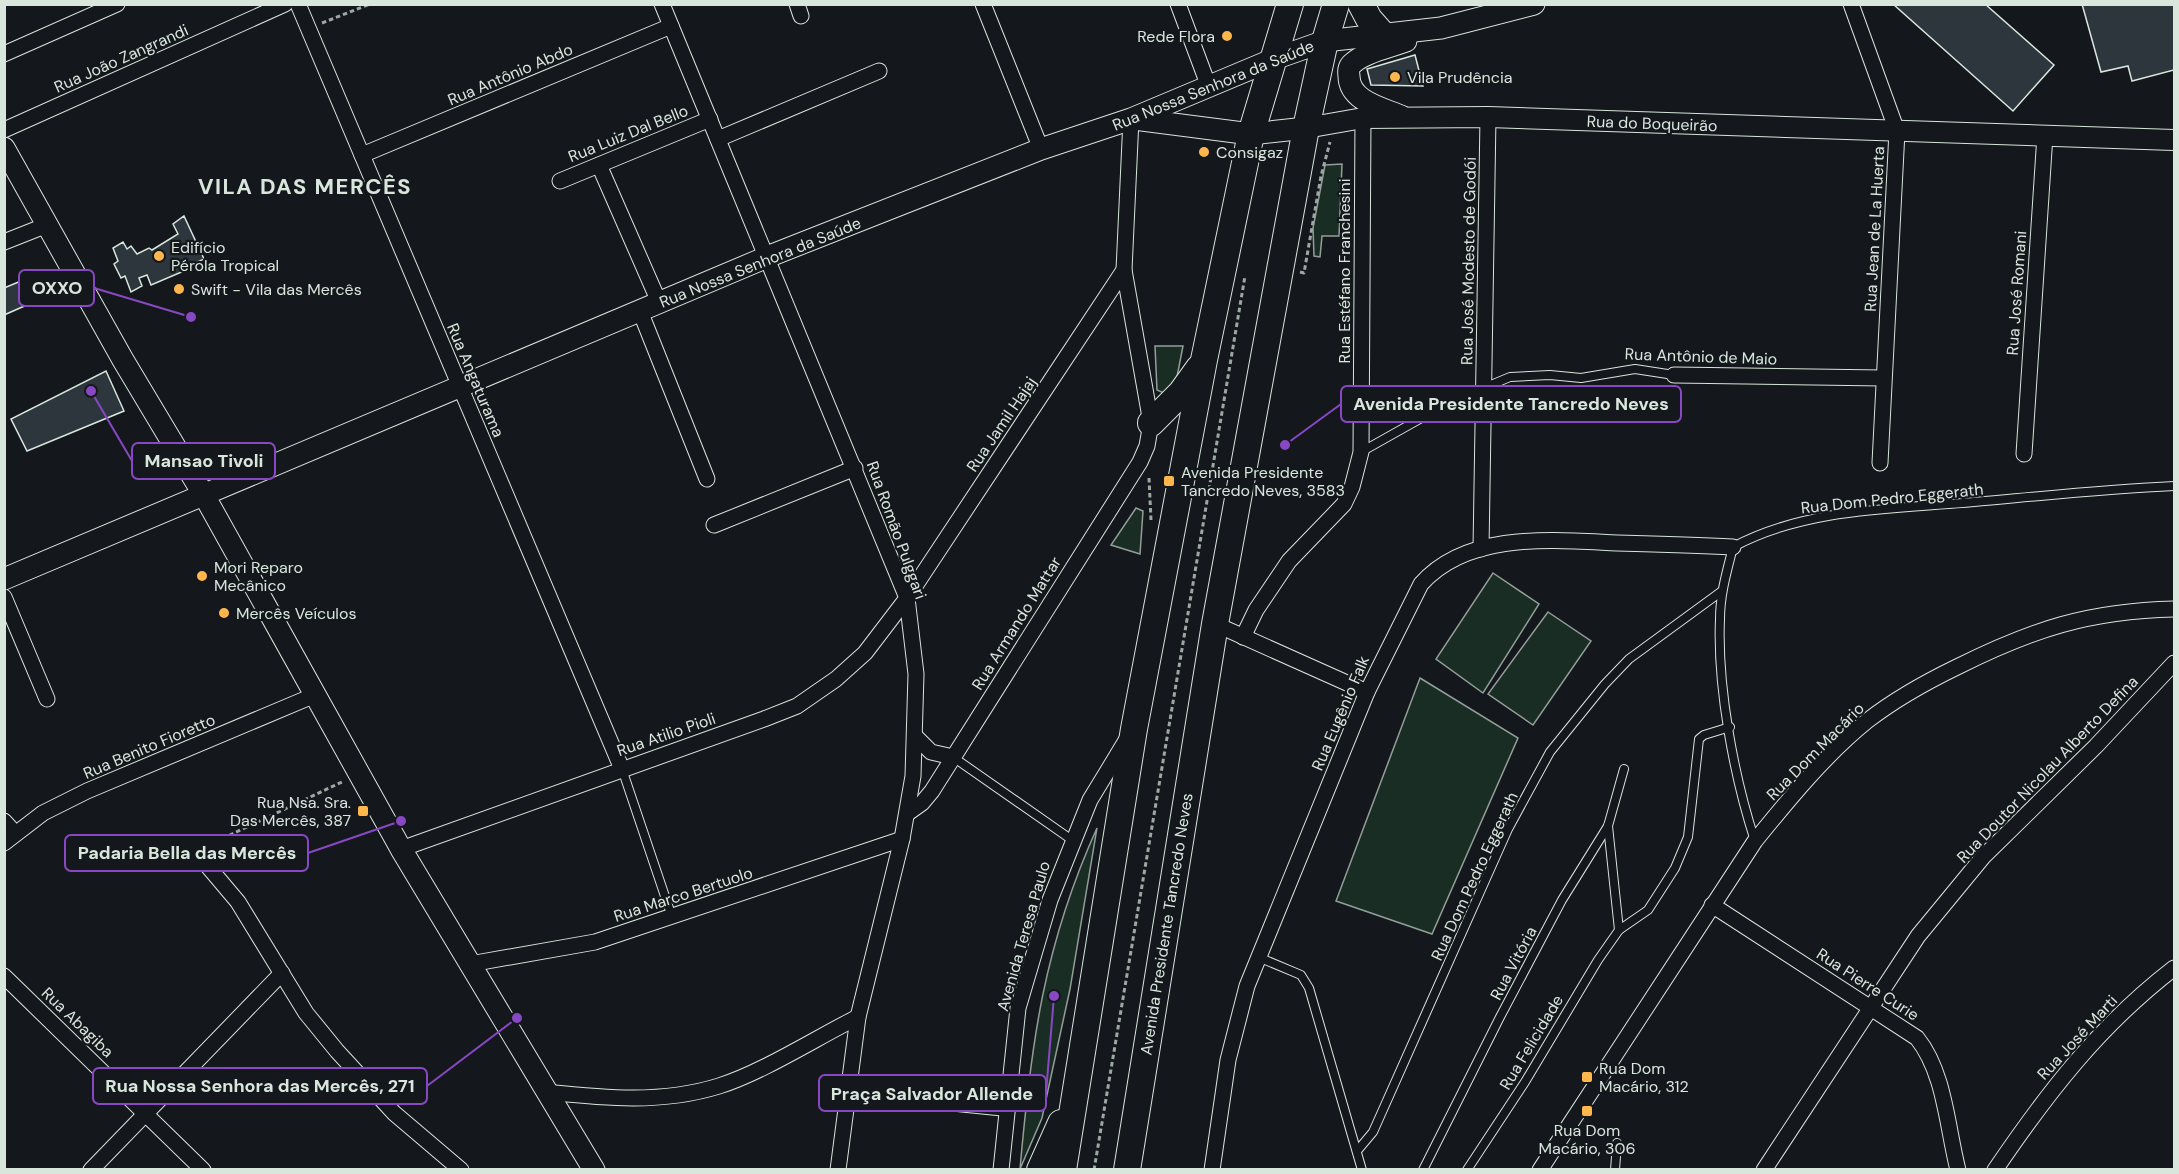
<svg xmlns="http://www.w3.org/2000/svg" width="2179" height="1174" font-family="'DM Sans',sans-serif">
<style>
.green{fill:#1a2d24;stroke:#939e99;stroke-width:1.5}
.building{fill:#2c363c;stroke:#d8e6dc;stroke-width:1.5}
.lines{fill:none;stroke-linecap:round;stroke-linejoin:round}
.service-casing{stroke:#d8e6dc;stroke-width:10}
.minor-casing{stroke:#d8e6dc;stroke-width:17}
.tertiary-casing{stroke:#d8e6dc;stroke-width:22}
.secondary-casing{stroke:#d8e6dc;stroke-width:23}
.trunk-casing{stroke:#d8e6dc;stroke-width:28}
.path{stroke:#9da8a2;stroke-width:3;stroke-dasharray:4.5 3;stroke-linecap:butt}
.service{stroke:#14181c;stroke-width:8}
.minor{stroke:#14181c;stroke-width:15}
.tertiary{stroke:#14181c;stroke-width:20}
.secondary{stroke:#14181c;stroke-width:21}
.trunk{stroke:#14181c;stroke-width:26}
.poi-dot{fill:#ffb74d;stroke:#14181c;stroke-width:2}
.labels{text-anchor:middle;stroke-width:4.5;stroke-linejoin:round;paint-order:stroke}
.poi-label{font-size:16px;fill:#d8e6dc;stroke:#14181c;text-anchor:start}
.street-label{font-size:16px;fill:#d8e6dc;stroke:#14181c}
.district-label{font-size:22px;font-weight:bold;letter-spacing:1.5px;fill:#d8e6dc;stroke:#14181c}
.leader{fill:none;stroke:#8948c3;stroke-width:2}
.callout-dot{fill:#8948c3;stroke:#14181c;stroke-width:2}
.callout{fill:#14181c;stroke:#8948c3;stroke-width:2}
.callout-label{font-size:18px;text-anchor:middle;font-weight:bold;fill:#d8e6dc}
</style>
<rect width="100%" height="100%" fill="#14181c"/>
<g class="green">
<polygon points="1342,164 1339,236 1322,236 1320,257 1314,256 1313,228 1325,165"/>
<polygon points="1155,346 1183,346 1175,387 1166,394 1157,390"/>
<polygon points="1136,508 1143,511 1140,554 1111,545"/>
<polygon points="1493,573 1539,604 1483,693 1436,659"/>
<polygon points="1548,612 1591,641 1533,725 1488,694"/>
<polygon points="1420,678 1518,738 1432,934 1336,901"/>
<path d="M1097,828L1070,989L1042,1118L1020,1169C1031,1043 1044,945 1097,828Z"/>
</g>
<g class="building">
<polygon points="1893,4 1985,4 2054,65 2013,111"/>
<polygon points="2082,4 2174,4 2174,70 2132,81 2128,66 2101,72"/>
<polygon points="1415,55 1423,86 1371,85 1367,69"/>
<polygon points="184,216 204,259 191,265 191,268 151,285 147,275 139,278 142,286 131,292 125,276 121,278 114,264 118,261 113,248 123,242 127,249 131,246 137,254 149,248 152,250 178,234 173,224"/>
<polygon points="21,281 31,295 27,297 29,304 4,315 4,288"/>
<polygon points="106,371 124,411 27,451 11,419"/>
</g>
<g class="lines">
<g class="service-casing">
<g id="service">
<polyline points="1361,452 1450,402 1510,377 1550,375 1581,378 1635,369 1674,375"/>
<polyline points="953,757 1072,840"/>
<polyline points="622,769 672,917"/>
<polyline points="1608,826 1619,930"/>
<path d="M1755,841C1734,777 1717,686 1720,619C1720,594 1727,571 1733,547C1805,508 1894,509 1974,502C2041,496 2108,489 2174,486"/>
<polyline points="1258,957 1301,975 1309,988 1362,1170"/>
<polyline points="847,1096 1007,1112"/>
<polyline points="1357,1151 1373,1132 1508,829 1550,752 1605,684 1629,659 1722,591"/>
<polyline points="1423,1170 1500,1017 1562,900 1608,826 1624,769"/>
<polyline points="1467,1170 1525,1082 1598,960 1619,930 1648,910 1675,868 1688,837 1699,739 1704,735 1730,727"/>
<polyline points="1615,1170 1617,1143"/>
</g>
</g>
<g class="minor-casing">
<g id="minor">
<polyline points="298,4 622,769"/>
<polyline points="662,4 907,598 916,674 913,776 902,839 858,1017 838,1170"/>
<polyline points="797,4 801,16"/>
<polyline points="983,4 1041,149"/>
<polyline points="1178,4 1209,87"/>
<polyline points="1851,4 1897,131 1880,463"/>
<polyline points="4,54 117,4"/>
<polyline points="4,130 285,4"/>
<polyline points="718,139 879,71"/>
<polyline points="362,155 671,26"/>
<polyline points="599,165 659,302"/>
<polyline points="560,181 710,119"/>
<polyline points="4,242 47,225"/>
<polyline points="640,311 707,479"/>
<polyline points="1674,375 1883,378"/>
<polyline points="2024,454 2045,135"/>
<polyline points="714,525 855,468"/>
<polyline points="1481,549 1488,117"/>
<polyline points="4,597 47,699"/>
<polyline points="1215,624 1367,692"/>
<polyline points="1243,637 1256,610 1289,561 1344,504 1352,487 1361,452 1363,118"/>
<polyline points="916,737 931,752 953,757"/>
<polyline points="908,813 922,803 932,791 1140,462 1147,446 1151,423 1124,270 1131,119"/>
<polyline points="4,821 15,833"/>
<polyline points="4,843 43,813 87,791 315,695"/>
<polyline points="401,849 764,719 797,706 836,679 865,653 907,598 1124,270"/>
<polyline points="195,851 238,902 306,1013 337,1051 394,1113 461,1170"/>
<path d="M1712,905L1917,1038C1945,1073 1947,1127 1958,1170"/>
<polyline points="470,964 595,942 902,839"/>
<polyline points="4,976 203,1170"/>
<path d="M545,1092C604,1098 661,1104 719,1086C763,1072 816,1038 858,1017"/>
<polyline points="91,1170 282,973"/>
<polyline points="1001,1170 1018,1008 1050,900 1090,800 1127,739"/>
<path d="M1212,1170L1228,1060L1247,986L1367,692L1421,584C1468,531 1553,540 1617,543C1656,544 1694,545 1733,547"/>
<path d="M1540,1170L1755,841C1789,799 1825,755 1867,721C1894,700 1926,682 1957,667C2033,629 2089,611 2174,609"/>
<polyline points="1764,1170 1918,936 1983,857 2096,746 2174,663"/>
<path d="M1995,1170C2048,1092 2099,1026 2174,968"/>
</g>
</g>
<g class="tertiary-casing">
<polyline id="tertiary" points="1306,128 1363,118 1488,117 2174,140"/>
</g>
<g class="secondary-casing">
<g id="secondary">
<path d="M1401,116C1382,108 1349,101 1349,76C1348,70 1349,66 1353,63C1366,51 1391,47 1406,41"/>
<polyline points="1134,119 1251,134 1306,128"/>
<polyline points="4,148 123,360 205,497 401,849 594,1170"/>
<polyline points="4,579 767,257 1041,149 1131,119 1274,59 1325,41 1441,28 1534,4"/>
</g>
</g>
<g class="trunk-casing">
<g id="trunk">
<polyline points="1361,4 1369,19 1384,36"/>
<polyline points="1151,423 1181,393 1199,368"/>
<polyline points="1040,1170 1061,1123"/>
<polyline points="1063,1170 1134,729 1204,360 1251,134 1290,4"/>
<polyline points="1127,1170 1215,624 1306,128 1325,41 1336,4"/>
</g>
</g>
<g class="path">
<polyline points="322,23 370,4"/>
<polyline points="1300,272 1304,273 1321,176 1330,142"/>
<polyline points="1149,478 1151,520"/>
<polyline points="209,845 344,781"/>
<polyline points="1094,1170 1245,276"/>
</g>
<use href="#service" class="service"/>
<use href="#minor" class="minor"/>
<use href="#tertiary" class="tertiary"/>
<use href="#secondary" class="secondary"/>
<use href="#trunk" class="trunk"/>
</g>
<g class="poi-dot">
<circle cx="1227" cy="36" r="6"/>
<circle cx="1395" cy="77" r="6"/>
<circle cx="1204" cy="152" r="6"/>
<circle cx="159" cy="256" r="6"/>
<circle cx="179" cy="289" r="6"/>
<rect x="1163" y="475" width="12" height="12" rx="3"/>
<circle cx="202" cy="576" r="6"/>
<circle cx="224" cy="613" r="6"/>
<rect x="357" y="805" width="12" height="12" rx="3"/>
<rect x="1581" y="1071" width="12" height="12" rx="3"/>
<rect x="1581" y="1105" width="12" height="12" rx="3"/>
</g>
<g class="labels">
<g class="poi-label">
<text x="1215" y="42" text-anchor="end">Rede Flora</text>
<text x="1407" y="83">Vila Prudência</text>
<text x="1216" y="158">Consigaz</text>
<text x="171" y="253">Edifício<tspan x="171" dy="18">Pérola Tropical</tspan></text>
<text x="191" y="295">Swift - Vila das Mercês</text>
<text x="1181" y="478">Avenida Presidente<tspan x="1181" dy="18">Tancredo Neves, 3583</tspan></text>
<text x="214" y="573">Mori Reparo<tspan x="214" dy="18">Mecânico</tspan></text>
<text x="236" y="619">Mercês Veículos</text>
<text x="351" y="808" text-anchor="end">Rua Nsa. Sra.<tspan x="351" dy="18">Das Mercês, 387</tspan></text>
<text x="1599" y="1074">Rua Dom<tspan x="1599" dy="18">Macário, 312</tspan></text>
<text x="1587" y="1136" text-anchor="middle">Rua Dom<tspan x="1587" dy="18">Macário, 306</tspan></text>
</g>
<g class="street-label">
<text transform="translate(121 58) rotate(-24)" y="6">Rua João Zangrandi</text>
<text transform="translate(510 74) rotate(-23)" y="6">Rua Antônio Abdo</text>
<text transform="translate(1213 85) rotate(-22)" y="6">Rua Nossa Senhora da Saúde</text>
<text transform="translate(1652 123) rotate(2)" y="6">Rua do Boqueirão</text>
<text transform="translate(628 133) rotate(-22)" y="6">Rua Luiz Dal Bello</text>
<text transform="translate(1874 229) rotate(-87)" y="6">Rua Jean de La Huerta</text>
<text transform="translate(1468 261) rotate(-89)" y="6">Rua José Modesto de Godói</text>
<text transform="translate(760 262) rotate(-22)" y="6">Rua Nossa Senhora da Saúde</text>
<text transform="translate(1344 271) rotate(-90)" y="6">Rua Estéfano Franchesini</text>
<text transform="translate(2016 293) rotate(-86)" y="6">Rua José Romani</text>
<text transform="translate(1701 356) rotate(2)" y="6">Rua Antônio de Maio</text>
<text transform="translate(476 380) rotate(67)" y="6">Rua Angaturama</text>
<text transform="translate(1001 424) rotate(-56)" y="6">Rua Jamil Hajaj</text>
<text transform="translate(1892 498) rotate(-6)" y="6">Rua Dom Pedro Eggerath</text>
<text transform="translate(897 530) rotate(70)" y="6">Rua Romão Pulggari</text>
<text transform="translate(1016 623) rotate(-58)" y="6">Rua Armando Mattar</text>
<text transform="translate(1340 713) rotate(-67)" y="6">Rua Eugênio Falk</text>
<text transform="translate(666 734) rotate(-19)" y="6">Rua Atilio Pioli</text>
<text transform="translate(149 746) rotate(-23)" y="6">Rua Benito Fioretto</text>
<text transform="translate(1815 751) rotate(-45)" y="6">Rua Dom Macário</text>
<text transform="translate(2047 769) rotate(-46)" y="6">Rua Doutor Nicolau Alberto Defina</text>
<text transform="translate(1474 876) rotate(-65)" y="6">Rua Dom Pedro Eggerath</text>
<text transform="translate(683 894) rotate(-18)" y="6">Rua Marco Bertuolo</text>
<text transform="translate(1166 924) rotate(-81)" y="6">Avenida Presidente Tancredo Neves</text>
<text transform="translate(1023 936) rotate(-74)" y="6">Avenida Teresa Paulo</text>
<text transform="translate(1513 963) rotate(-62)" y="6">Rua Vitória</text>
<text transform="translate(1868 984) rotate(33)" y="6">Rua Pierre Curie</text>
<text transform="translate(78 1022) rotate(44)" y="6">Rua Abagiba</text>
<text transform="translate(2077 1037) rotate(-47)" y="6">Rua José Marti</text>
<text transform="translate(1531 1042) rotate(-59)" y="6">Rua Felicidade</text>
</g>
<g class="district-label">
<text x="305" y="194">VILA DAS MERCÊS</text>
</g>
</g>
<path class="leader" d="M191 317L94 288M1285 445L1341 404M91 391L132 461M401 821L308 853M517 1018L427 1086M1054 996L1046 1093"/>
<g class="callout-dot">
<circle cx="191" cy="317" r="6"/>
<circle cx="1285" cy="445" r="6"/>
<circle cx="91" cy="391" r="6"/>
<circle cx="401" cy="821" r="6"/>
<circle cx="517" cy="1018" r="6"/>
<circle cx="1054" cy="996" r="6"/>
</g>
<g class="callout">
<rect x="19" y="270" width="75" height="36" rx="6"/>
<rect x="1341" y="386" width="340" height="36" rx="6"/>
<rect x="132" y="443" width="143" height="36" rx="6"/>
<rect x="65" y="835" width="243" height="36" rx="6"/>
<rect x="93" y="1068" width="334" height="36" rx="6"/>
<rect x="819" y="1075" width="227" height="36" rx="6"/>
</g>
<g class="callout-label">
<text x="57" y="294">OXXO</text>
<text x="1511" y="410">Avenida Presidente Tancredo Neves</text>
<text x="204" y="467">Mansao Tivoli</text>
<text x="187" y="859">Padaria Bella das Mercês</text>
<text x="260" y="1092">Rua Nossa Senhora das Mercês, 271</text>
<text x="932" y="1100">Praça Salvador Allende</text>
</g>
<rect width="2179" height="1174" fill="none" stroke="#d8e6dc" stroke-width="12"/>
</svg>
